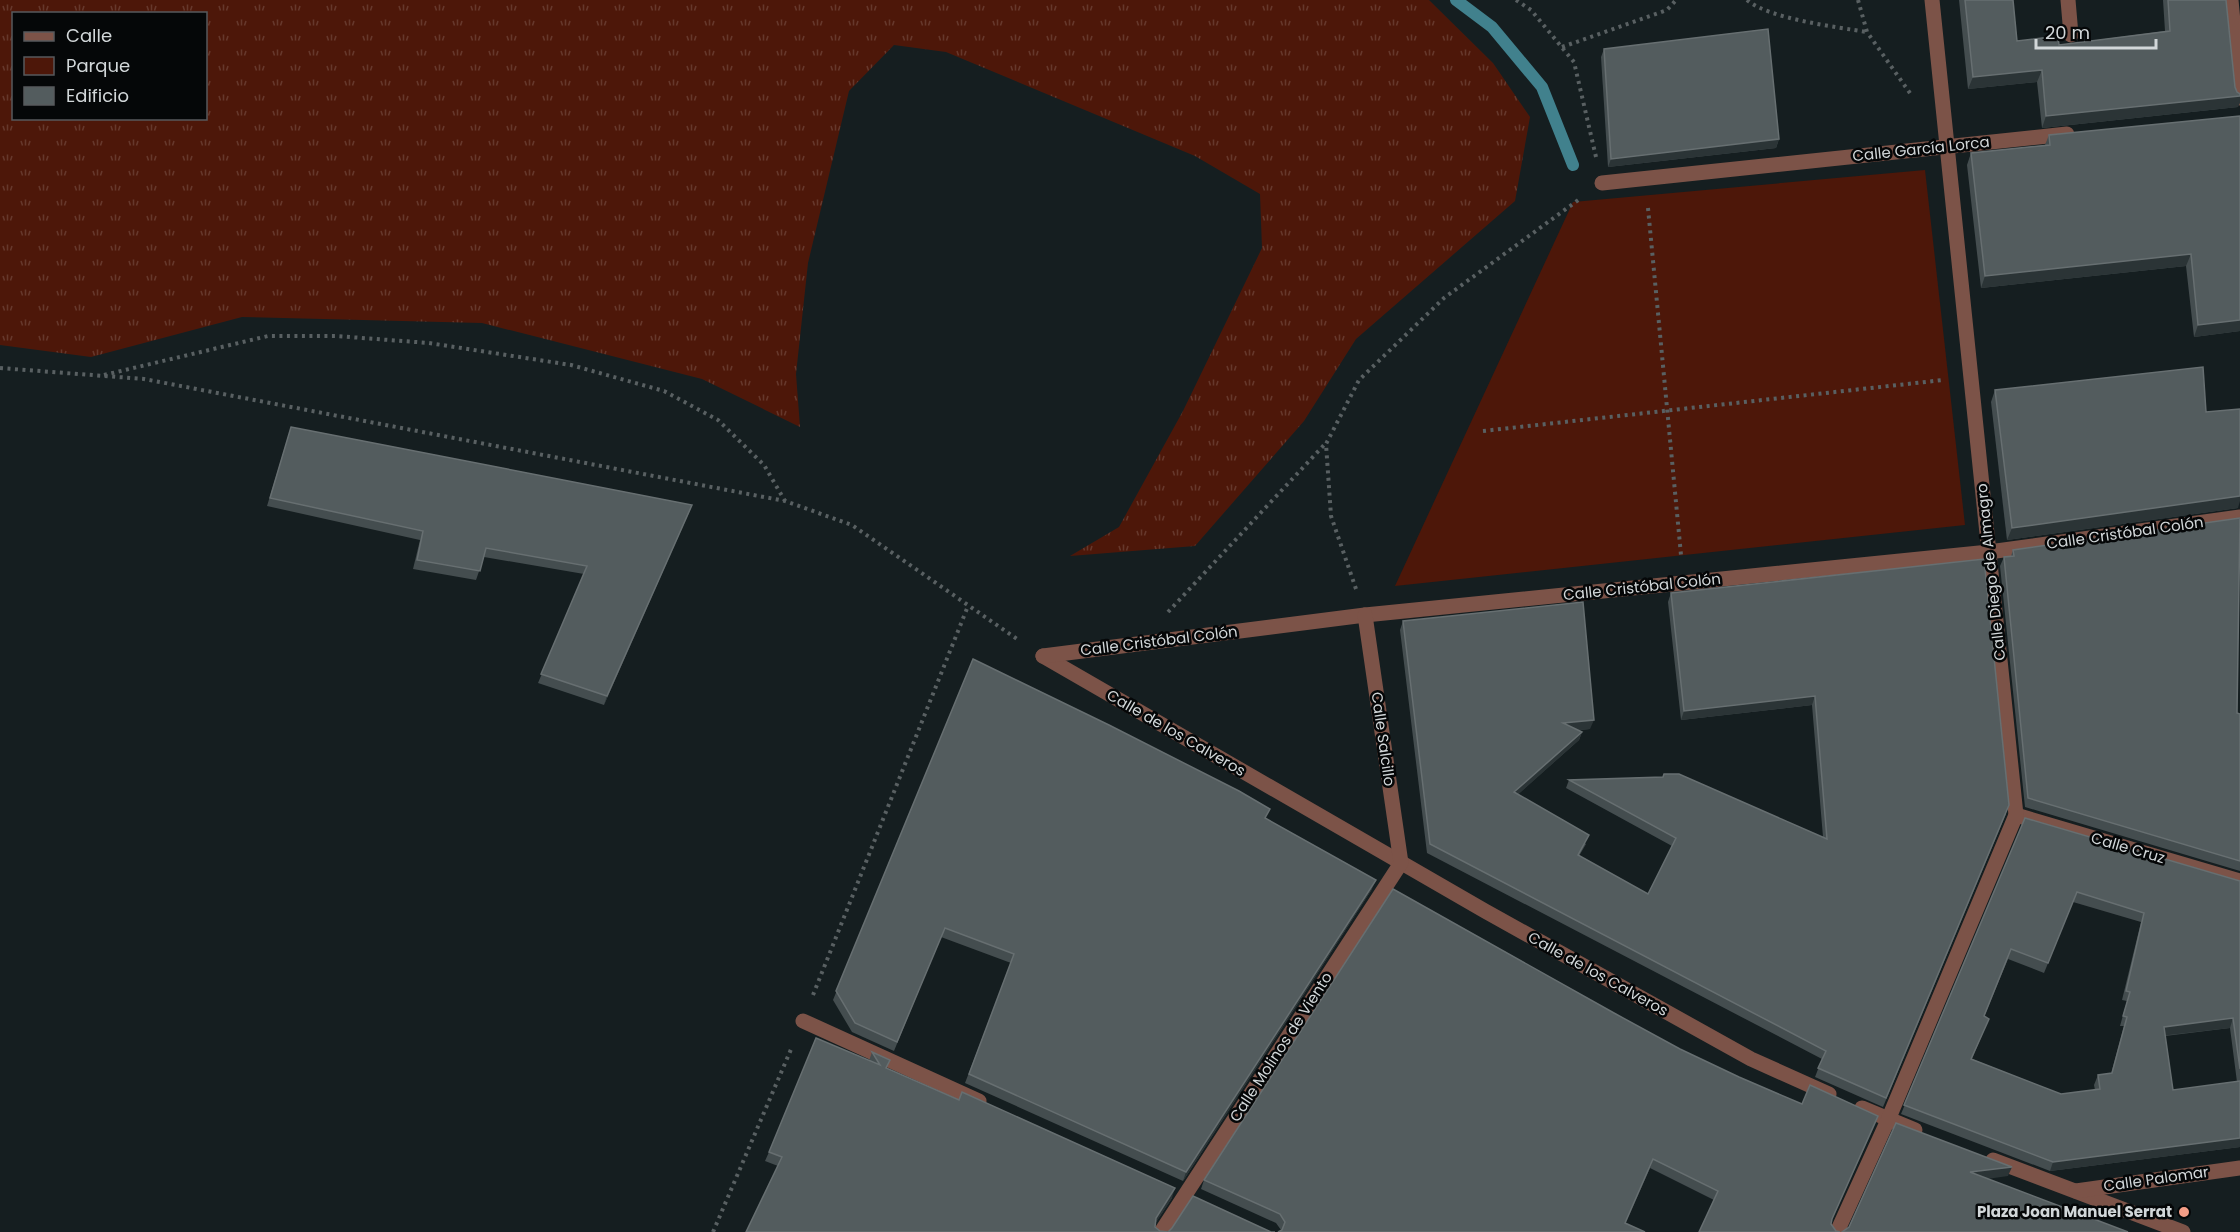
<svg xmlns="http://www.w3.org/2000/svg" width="2240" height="1232" font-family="Poppins,sans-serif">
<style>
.grass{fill:url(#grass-tufts);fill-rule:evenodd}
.park{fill:#4d1709}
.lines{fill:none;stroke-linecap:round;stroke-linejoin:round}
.stream{stroke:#41818d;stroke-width:12}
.path{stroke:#596062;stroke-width:4;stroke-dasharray:3 4.5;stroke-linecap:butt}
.street{stroke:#7c5348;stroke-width:15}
.wall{fill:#444d4f;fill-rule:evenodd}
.shaded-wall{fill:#2b3436}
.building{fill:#535c5e;stroke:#676f71;stroke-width:1.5;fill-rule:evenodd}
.poi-dot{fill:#f49e87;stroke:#050708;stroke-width:2}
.labels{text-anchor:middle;stroke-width:5;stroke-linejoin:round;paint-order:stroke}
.street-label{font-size:15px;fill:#d2d7d9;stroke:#050708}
.poi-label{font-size:15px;font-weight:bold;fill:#d2d7d9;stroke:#050708;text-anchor:end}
</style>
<defs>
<pattern id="grass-tufts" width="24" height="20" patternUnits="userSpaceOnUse" patternTransform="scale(1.5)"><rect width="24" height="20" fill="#4d1709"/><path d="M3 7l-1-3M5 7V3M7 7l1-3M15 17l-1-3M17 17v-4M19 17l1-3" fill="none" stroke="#66382c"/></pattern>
</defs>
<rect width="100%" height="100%" fill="#151e20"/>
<path class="grass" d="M0,0H1429L1493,63L1530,117L1515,201L1356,339L1304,421L1195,546L1070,556L1119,527L1183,411L1262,248L1260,194L1195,156L946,52L894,45L849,91L808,263L796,374L800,427L702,379L482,323L242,317L91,357L0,345ZM14,14H206V118H14Z"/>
<polygon class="park" points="1925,170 1965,525 1395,586 1573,202"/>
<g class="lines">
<polyline class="stream" points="1456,0 1492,27 1542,87 1573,165"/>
<g class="path">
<polyline points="1516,0 1531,10 1574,62 1596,157"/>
<path d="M1747,0C1769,19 1837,27 1867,32"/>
<polyline points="1858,0 1867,32 1912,96"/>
<polyline points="1562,47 1667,10 1676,0"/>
<polyline points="1648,208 1681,555"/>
<polyline points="0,368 144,379 785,501 852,525 1020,641"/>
<polyline points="104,375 268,336 336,336 429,343 571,365 664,391 718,420 764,465 785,501"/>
<polyline points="1483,431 1943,380"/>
<polyline points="1356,589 1331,516 1326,444 1359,380 1444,298 1581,198"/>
<polyline points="1168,612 1325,444"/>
<polyline points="813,995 968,606"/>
<polyline points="713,1232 792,1047"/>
</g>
<g class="street">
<polyline points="2068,0 2071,35"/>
<polyline points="2231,0 2240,98"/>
<polyline points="1602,183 2067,134"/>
<polyline points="1043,656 1485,911 1751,1059 1829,1094"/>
<polyline points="1043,656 1365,615 1989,552 2240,517"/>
<polyline points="2016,815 2240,881"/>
<polyline points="803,1021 979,1101"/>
<polyline points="1862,1108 1915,1130"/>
<polyline points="1993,1160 2183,1232"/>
<polyline points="2076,1191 2240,1168"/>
<polyline points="1161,1232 1401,863 1365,615"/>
<polyline points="1837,1232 1888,1120 2016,815 1932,0"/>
</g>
</g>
<g class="wall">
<polygon points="1959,0 2013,0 2017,41 2059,45 2165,31 2163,0 2226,0 2235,87 2238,107 2042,128 2037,82 1968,89"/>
<polygon points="1604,49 1779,139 1776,148 1608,167 1601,57"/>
<polygon points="2240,116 2240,331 2194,337 2186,266 1981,288 1967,165 1971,153 2045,145 2049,135"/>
<polygon points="1995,390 2206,412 2238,508 2007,540 1991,402"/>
<polygon points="291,427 692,505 604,705 538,683 584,574 484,557 476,580 413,569 420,540 267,506"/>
<polygon points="2013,550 2237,713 2240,714 2240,871 2025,807 2000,566 2004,557 2011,556"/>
<polygon points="1671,593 2006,814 1883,1107 1815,1077 1822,1059 1427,853 1400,630 1403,621 1590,729 1579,730 1582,732 1579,740 1518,794 1586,844 1579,856 1648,894 1672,846 1566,788 1569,780 1663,777 1823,837 1812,705 1681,720 1668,602"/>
<polygon points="973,659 1266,819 1372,889 1183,1181 965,1083 1011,963 941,937 894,1051 852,1032 833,1000"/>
<path d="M2025,818L2240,881V1147L2050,1171L1901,1114ZM2073,902L2141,922L2122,1000L2127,1001L2120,1026H2124L2111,1074L2098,1075L2094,1085L2095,1090L2061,1094L1972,1059L1985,1028L1984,1017L2008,959L2044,973ZM2230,1028L2237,1082L2173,1090L2165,1036Z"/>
<polygon points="1614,1013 1680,1049 1739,1077 1802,1104 1878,1116 1831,1221 1831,1224 1836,1231 1714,1200 1650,1168 1625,1224 1281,1230 1276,1223 1201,1189 1204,1180"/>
<polygon points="872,1052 887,1068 1172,1198 1156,1222 1155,1227 1160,1231 1271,1232 746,1232 778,1166 765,1161 769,1152 869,1061"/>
</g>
<g class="shaded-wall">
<polygon points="2042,70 2037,82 1968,89 1973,77"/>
<polygon points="2240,96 2240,103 2238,107 2042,128 2046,116"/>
<polygon points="1779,139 1776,148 1608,167 1611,159"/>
<polygon points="2191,254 2186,266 1981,288 1985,276"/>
<polygon points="2240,320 2240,331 2194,337 2198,325"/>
<polygon points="2240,493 2240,501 2238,508 2007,540 2012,528"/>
<polygon points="692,505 689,513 604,705 607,696"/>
<polygon points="1815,696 1812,705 1681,720 1684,711"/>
<polygon points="1594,720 1590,729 1560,732 1563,723"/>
<polygon points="1582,732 1579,740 1511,801 1514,792"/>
<polygon points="1376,880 1372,889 1183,1181 1186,1172"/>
<polygon points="2233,1018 2230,1028 2160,1036 2164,1027"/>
<polygon points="1878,1116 1875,1125 1828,1228 1832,1219"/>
<polygon points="2240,1138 2240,1147 2050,1171 2053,1162"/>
<polygon points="1653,1159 1650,1168 1622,1232 1625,1223"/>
<polygon points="2012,1167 2008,1176 1966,1182 1970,1172"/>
<polygon points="1175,1188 1172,1198 1153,1227 1156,1218"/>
</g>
<g class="building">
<polygon points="1965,0 2013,0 2017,41 2058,36 2059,45 2170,31 2168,0 2226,0 2235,87 2237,92 2240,94 2240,96 2046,116 2042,70 1973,77"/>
<polygon points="1768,29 1779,139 1611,159 1604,49"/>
<polygon points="2240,116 2240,320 2198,325 2191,254 1985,276 1971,153 2050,145 2049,135"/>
<polygon points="2203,367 2206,412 2240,409 2240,496 2012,528 1995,390"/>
<polygon points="291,427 692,505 607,696 541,674 587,566 486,548 480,571 417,560 423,531 270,498"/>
<polygon points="2240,518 2237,713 2240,714 2240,861 2028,798 2004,557 2014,556 2013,550"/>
<polygon points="1984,559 2009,805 1886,1098 1818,1068 1826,1051 1430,844 1403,621 1583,602 1594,720 1563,723 1582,732 1514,792 1589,835 1578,855 1648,894 1676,838 1569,780 1663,777 1664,774 1679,774 1827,839 1815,696 1684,711 1671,593"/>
<polygon points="973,659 1109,725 1239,791 1270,809 1265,818 1376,880 1186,1172 969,1074 1014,954 945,928 897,1042 855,1023 836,991"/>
<path d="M2025,818L2240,881V1069L2233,1018L2164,1027L2173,1090L2240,1081V1138L2053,1162L1904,1105ZM2077,892L2144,913L2126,991L2130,992L2123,1016L2127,1017L2112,1073L2098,1075L2100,1089L2061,1094L1971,1059L1989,1019L1984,1016L2011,949L2048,963Z"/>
<polygon points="1393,889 1614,1013 1680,1049 1739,1077 1802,1104 1810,1085 1878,1116 1832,1219 1831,1224 1836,1231 1840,1232 1699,1232 1718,1191 1653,1159 1625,1223 1645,1232 1278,1232 1282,1230 1285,1222 1280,1214 1204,1180"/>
<polygon points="816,1038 880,1065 872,1052 890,1060 886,1068 959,1100 962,1092 1175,1188 1156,1218 1155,1227 1160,1231 1168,1232 1172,1228 1193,1196 1271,1232 1275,1232 746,1232 782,1157 769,1152"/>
<polygon points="1896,1123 2012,1167 1970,1172 2128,1232 1842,1232 1849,1227"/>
</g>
<circle class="poi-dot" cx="2184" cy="1212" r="6"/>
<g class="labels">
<g class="street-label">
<text transform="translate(1921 149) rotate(-6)" y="5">Calle García Lorca</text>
<text transform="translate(2125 533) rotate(-8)" y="5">Calle Cristóbal Colón</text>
<text transform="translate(1991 572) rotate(-96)" y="5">Calle Diego de Almagro</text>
<text transform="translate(1642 587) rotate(-6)" y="5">Calle Cristóbal Colón</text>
<text transform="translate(1159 641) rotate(-7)" y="5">Calle Cristóbal Colón</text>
<text transform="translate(1176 733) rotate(30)" y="5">Calle de los Calveros</text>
<text transform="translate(1383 739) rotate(82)" y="5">Calle Salcillo</text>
<text transform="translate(2128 848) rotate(16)" y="5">Calle Cruz</text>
<text transform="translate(1598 974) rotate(29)" y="5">Calle de los Calveros</text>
<text transform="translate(1281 1047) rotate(-57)" y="5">Calle Molinos de Viento</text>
<text transform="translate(2156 1179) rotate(-8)" y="5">Calle Palomar</text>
</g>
<g class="poi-label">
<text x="2172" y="1217">Plaza Joan Manuel Serrat</text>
</g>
</g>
<rect x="12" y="12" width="195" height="108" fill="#050708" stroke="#575a5c" stroke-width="1.5"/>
<rect x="24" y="32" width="30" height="9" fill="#7c5348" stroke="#575a5c" stroke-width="1.5"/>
<text x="66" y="42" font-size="18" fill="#d2d7d9">Calle</text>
<rect x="24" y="57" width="30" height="18" fill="#4d1709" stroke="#575a5c" stroke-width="1.5"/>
<text x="66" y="72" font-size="18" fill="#d2d7d9">Parque</text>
<rect x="24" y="87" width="30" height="18" fill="#535c5e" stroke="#575a5c" stroke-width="1.5"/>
<text x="66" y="102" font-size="18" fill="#d2d7d9">Edificio</text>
<path d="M2036 39v9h120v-9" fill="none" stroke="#d2d7d9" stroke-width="3"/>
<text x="2045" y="39" font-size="18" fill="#d2d7d9" stroke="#050708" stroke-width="4.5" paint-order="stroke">20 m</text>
</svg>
